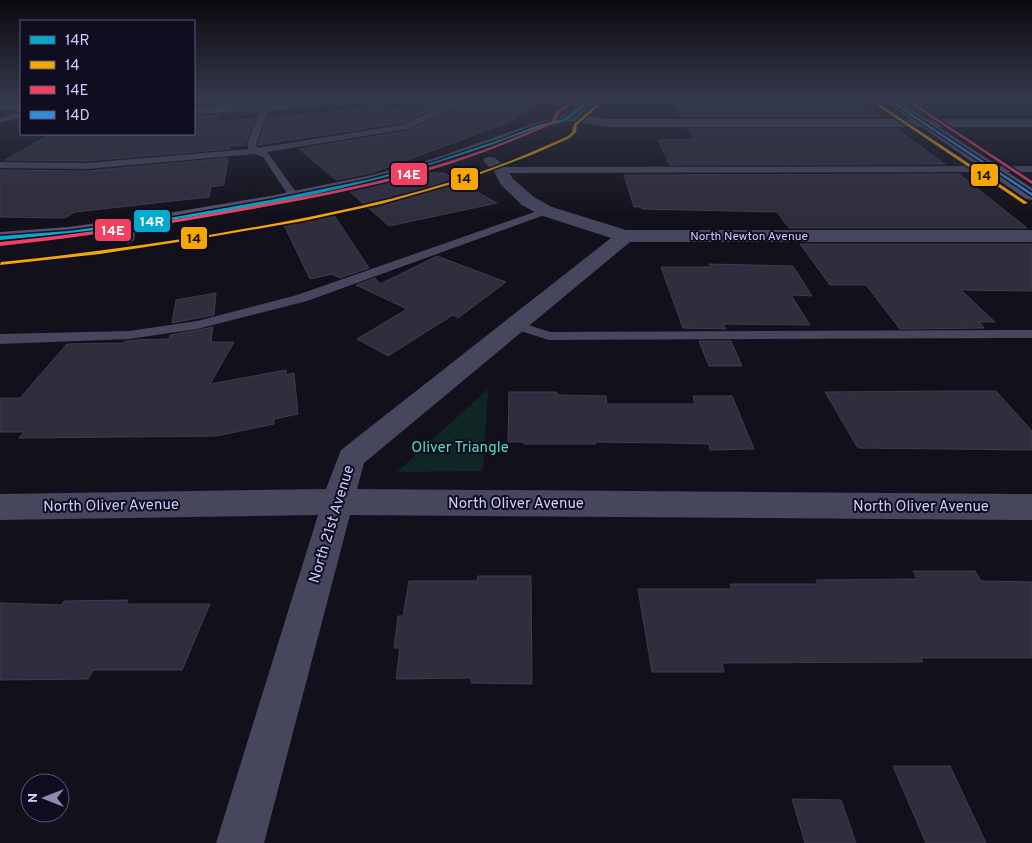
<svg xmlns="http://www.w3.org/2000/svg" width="1032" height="843" font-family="Overpass,sans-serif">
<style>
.green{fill:#102625}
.building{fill:#302e3d;stroke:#3e3b4f}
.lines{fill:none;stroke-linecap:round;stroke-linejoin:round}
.lane{fill:#46465c;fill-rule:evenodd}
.street{fill:#46465c;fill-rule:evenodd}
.secondary{fill:#53526f;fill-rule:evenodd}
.primary{fill:#594f6d;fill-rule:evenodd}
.bus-1-casing{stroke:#0f0d1f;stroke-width:3}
.bus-2-casing{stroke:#0f0d1f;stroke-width:3}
.bus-3-casing{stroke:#0f0d1f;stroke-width:3}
.bus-4-casing{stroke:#0f0d1f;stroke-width:3}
.bus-1{fill:#00a9ce;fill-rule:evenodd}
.bus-2{fill:#f7a600;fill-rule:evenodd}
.bus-3{fill:#f24062;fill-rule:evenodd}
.bus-4{fill:#338bd7;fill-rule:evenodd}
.labels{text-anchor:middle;stroke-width:4;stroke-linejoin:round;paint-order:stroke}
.far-street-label{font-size:12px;fill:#d0ccfe;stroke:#0f0d1f}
.park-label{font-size:15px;fill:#5adcb7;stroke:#0f0d1f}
.street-label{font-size:15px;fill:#d0ccfe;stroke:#0f0d1f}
.line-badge{stroke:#0f0d1f;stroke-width:2}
.badge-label{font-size:14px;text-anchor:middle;font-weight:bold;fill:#fff}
.pale-badge-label{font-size:14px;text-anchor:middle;font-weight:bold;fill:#111}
</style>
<rect width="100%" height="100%" fill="#12111b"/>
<g class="green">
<polygon points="906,98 1032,98 1032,115 933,115"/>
<polygon points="488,389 483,471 397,472"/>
</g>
<g class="building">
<polygon points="194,98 236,98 232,102 194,104"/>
<polygon points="439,98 459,98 401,123 258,145 267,118 351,110 381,103 406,113"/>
<polygon points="475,98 543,98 510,122 372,173 336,180 299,149 407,131"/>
<polygon points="784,98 855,99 881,117 681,117 670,100 786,100"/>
<polygon points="221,115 216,121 255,119 245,145 230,146 230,149 87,161 5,160 51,134 194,134 194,116"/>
<polygon points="688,129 897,129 945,164 670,165 658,140 695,139"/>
<polygon points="228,158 224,185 211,187 209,197 75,212 65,218 0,217 0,170 87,171"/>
<polygon points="420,173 444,173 497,203 389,226 349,191"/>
<polygon points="959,174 1027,228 789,228 777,212 642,209 642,207 634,207 624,175"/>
<polygon points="334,215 369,268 340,278 332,274 310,279 284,225"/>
<polygon points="800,244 1032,244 1032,291 961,290 995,322 979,322 984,328 900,329 866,285 830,285"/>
<polygon points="437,256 506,282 458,318 453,315 388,356 357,339 407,309 356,285 375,278 380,284"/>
<polygon points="709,264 793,266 812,296 791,295 810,325 723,324 726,329 683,328 661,267 711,267"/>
<polygon points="216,293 214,315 172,323 176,300"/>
<polygon points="213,327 211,342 234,342 210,384 286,370 286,375 294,373 298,414 274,419 274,424 216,436 19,438 24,432 0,432 0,398 20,398 67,344 123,343 125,341 136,340 169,339 170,335"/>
<polygon points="699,341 731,341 742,366 709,366"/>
<polygon points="952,391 996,391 1032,431 1032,450 858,448 825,392"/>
<polygon points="509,392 557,392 557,395 606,396 607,404 695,404 693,396 732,396 754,449 710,450 709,444 669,443 595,442 596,444 524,444 524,442 508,442"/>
<polygon points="913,571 975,571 981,581 1032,582 1032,658 921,658 923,662 722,663 724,672 652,672 638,589 732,589 730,584 818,584 816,580 917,579"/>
<polygon points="478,576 531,576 532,684 471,683 471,678 396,679 400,648 394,648 398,616 403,616 409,581 477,581"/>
<polygon points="128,600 126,604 210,604 182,670 93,670 88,679 0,680 0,603 61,605 64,601"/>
<polygon points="893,766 950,766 986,843 926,843"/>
<polygon points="792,799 841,800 856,843 805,843"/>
</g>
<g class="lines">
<g class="lane">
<polygon points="463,98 473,98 407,129 267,152 299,196 294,199 290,198 263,157 255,154 87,169 0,168 0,162 87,163 249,149 247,145 261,107 265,105 269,107 256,145 258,148 402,125"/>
<polygon points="21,112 21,117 0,123 0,118"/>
<polygon points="1032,166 1032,172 500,173 495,170 500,167"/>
<polygon points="546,208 550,209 552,211 550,213 307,301 197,329 129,339 0,344 0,334 129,331 197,321 297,295"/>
<polygon points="130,222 136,225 134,240 128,244 122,240 124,225"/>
<polygon points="516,321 550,332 1032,330 1032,338 549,340 511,328 509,325 511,322"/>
</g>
<g class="street">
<polygon points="316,98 348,98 342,102 280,110 194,114 194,106 280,102"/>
<polygon points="0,101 21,104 21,112 0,109"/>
<polygon points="568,113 609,119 1032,119 1032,127 609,127 563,120 562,117"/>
<polygon points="490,157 495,158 505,166 513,179 534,197 552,207 626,230 1032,230 1032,242 630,242 364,463 357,489 1032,494 1032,520 350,515 264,843 216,843 318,515 0,520 0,494 326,489 341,450 611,238 540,215 522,205 501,185 494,171 483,161 485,158"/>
</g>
<polygon class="secondary" points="880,98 894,98 1032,188 1032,200 1026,199"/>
<path class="primary" d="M584,98H597C575,128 562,121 533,133C453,166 369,186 285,203C191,222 96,236 0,244V232L68,227L169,213L270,196L372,175L433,159L535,123L557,118L568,113Z"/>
<g class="bus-1-casing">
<path id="bus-1" d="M589,98H593C586,105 575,115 567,120C560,124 549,124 541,127C523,132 506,140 488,146C332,200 165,225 0,240V236L68,231L169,218L270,200L371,179L437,161L502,139L538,125L564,119Z"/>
</g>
<g class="bus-2-casing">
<g id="bus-2">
<path d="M597,104L600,105L577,125L576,132L570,138L534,154L459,182L381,204L303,221L198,239L100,254L0,265L1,262C73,255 144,245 215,234C309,218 405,200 494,167C519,158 543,147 568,136L572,132L574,124Z"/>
<polygon points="879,105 881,105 1028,203 1024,204 879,107"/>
</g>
</g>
<g class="bus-3-casing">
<g id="bus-3">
<path d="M575,98H579L559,113L555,123C521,138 486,152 450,164C384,185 315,198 247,210C165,225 83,237 0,246V242C83,234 165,222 247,207C314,195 381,183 447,162C483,151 518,137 552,121L556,112Z"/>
<polygon points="902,98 906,98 1032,181 1032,184"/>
</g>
</g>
<g class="bus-4-casing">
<polygon id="bus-4" points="884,98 888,98 1032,193 1032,196"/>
</g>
<use href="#bus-1" class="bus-1"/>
<use href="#bus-2" class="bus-2"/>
<use href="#bus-3" class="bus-3"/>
<use href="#bus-4" class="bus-4"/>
</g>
<linearGradient id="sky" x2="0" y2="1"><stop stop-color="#0a090f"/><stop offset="0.45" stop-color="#33384a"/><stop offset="1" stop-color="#33384a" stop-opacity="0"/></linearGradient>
<rect width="1032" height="216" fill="url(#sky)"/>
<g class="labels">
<g class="far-street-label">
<text x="749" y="240">North Newton Avenue</text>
</g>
<g class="park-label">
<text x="460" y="452">Oliver Triangle</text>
</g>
<g class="street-label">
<text x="516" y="508">North Oliver Avenue</text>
<text transform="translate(111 505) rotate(-1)" y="5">North Oliver Avenue</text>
<text x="921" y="511">North Oliver Avenue</text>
<text transform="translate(331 524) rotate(-73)" y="5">North 21st Avenue</text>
</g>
</g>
<g class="line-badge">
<rect x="390" y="162" width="38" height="24" rx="5" fill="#f24062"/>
<rect x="970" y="163" width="29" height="24" rx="5" fill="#f7a600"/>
<rect x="450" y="167" width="29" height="24" rx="5" fill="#f7a600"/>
<rect x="133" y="209" width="38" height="24" rx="5" fill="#00a9ce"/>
<rect x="94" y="218" width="38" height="24" rx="5" fill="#f24062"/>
<rect x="180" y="226" width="28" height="24" rx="5" fill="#f7a600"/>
</g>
<g class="badge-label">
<text x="409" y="179">14E</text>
<text x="152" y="226">14R</text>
<text x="113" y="235">14E</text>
</g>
<g class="pale-badge-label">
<text x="984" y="180">14</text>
<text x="464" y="183">14</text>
<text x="194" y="243">14</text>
</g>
<rect x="20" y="20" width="175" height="115" fill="#0f0d1f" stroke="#5c5978"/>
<rect x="30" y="36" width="25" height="8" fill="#00a9ce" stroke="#5c5978"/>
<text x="65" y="45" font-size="15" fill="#d0ccfe">14R</text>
<rect x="30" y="61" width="25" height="8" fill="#f7a600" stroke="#5c5978"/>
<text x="65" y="70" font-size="15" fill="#d0ccfe">14</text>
<rect x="30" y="86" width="25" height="8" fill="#f24062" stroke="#5c5978"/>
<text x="65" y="95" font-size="15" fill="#d0ccfe">14E</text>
<rect x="30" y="111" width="25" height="8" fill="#338bd7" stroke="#5c5978"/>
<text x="65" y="120" font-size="15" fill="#d0ccfe">14D</text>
<g transform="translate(45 798) rotate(270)"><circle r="24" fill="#0f0d1f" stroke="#5c5978"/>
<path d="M0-4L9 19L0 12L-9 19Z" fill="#8e8baf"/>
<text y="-8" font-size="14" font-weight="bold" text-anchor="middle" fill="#d0ccfe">N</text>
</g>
</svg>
